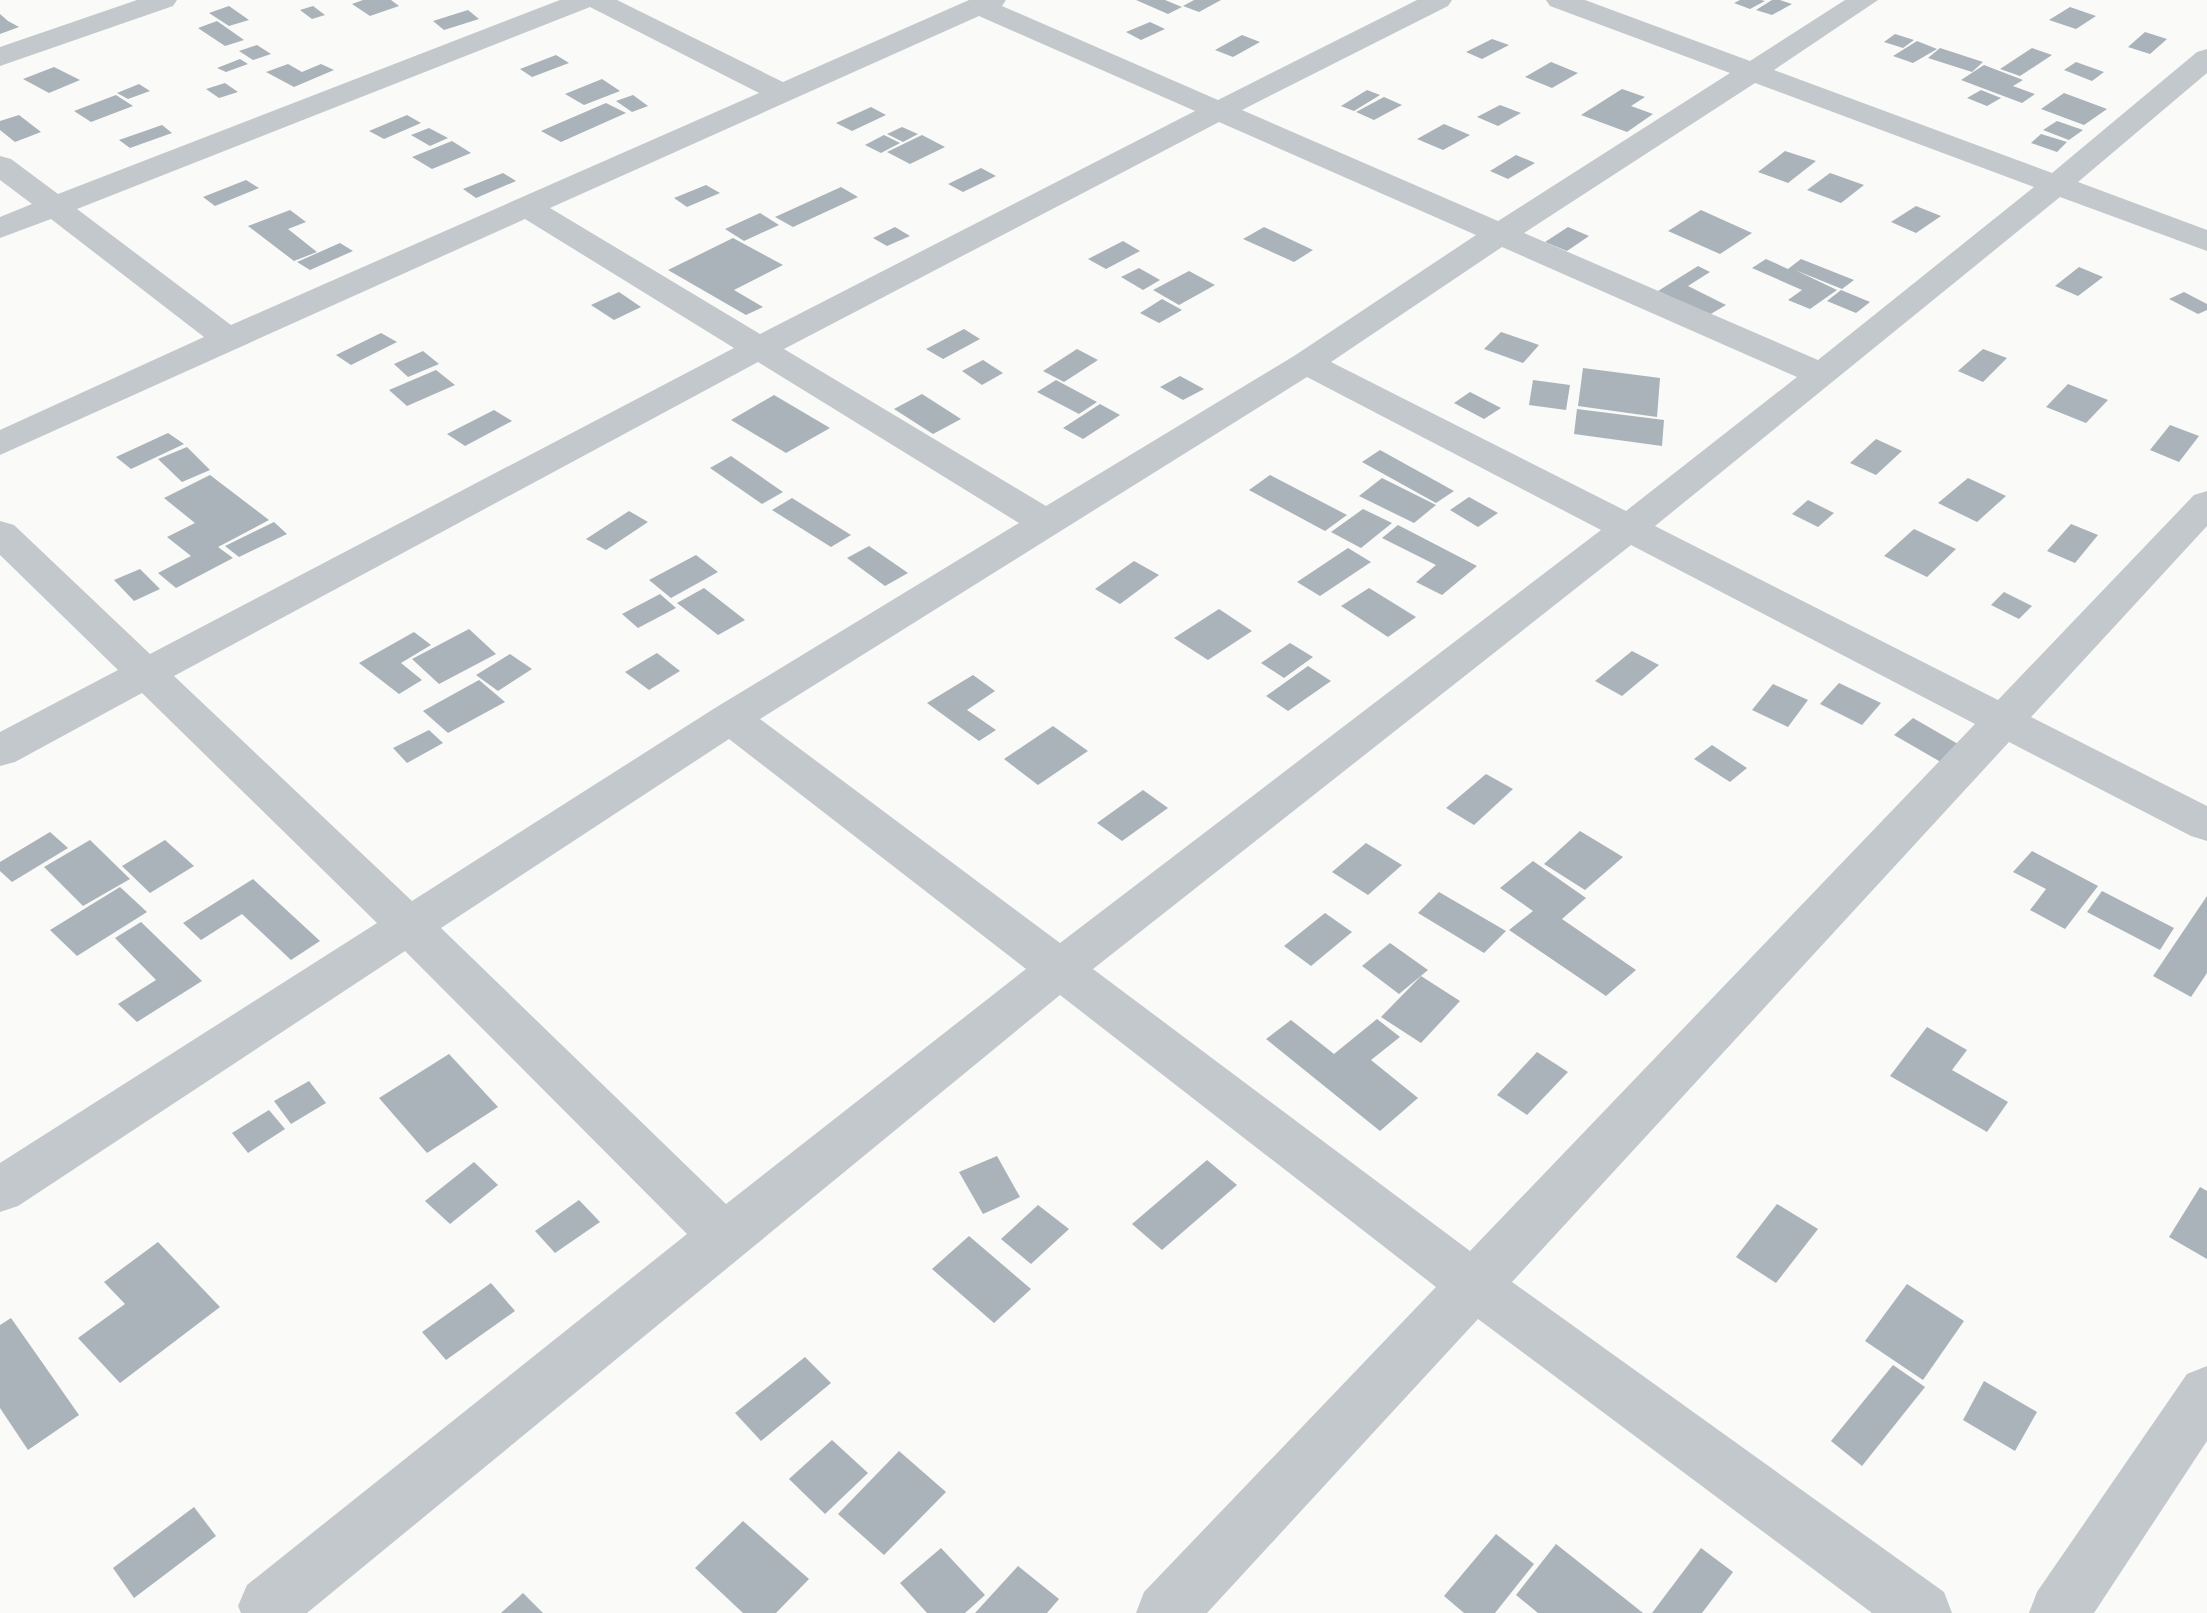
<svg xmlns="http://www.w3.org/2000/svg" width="2207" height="1613" font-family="Ubuntu,sans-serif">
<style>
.building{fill:#aab3b9}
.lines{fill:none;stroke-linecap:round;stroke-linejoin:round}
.street{fill:#c3c8cc;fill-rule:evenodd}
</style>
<rect width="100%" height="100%" fill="#fafaf8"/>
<g class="building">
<polygon points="363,0 391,0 399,6 370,16 352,4"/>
<polygon points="1136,0 1165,0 1182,7 1168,14"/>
<polygon points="1194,0 1221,0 1199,12 1183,6"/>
<polygon points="1740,0 1761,0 1765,1 1750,9 1734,3"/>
<polygon points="1772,0 1780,0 1792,4 1772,15 1756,10"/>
<polygon points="229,6 249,20 229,26 209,13"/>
<polygon points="313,6 325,15 312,19 300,10"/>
<polygon points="2070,7 2096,16 2076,29 2049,20"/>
<polygon points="468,10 479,19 444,30 433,21"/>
<polygon points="0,14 8,21 19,27 0,34"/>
<polygon points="217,21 244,40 225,46 198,28"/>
<polygon points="1150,22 1165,29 1141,40 1126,32"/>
<polygon points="2145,32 2167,39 2150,54 2128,47"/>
<polygon points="1895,34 1914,40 1903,48 1884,42"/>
<polygon points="1242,35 1260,42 1233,57 1215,50"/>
<polygon points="1492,39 1509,45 1482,59 1466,52"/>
<polygon points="1917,41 1937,49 1913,63 1893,56"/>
<polygon points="257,45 271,54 253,60 239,51"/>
<polygon points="1940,48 1983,62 1972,72 1928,58"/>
<polygon points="2032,48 2052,55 2020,76 2000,69"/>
<polygon points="556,55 569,63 532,77 520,69"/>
<polygon points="240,59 248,64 226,72 217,68"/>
<polygon points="1551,62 1578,73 1552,88 1525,77"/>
<polygon points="2076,62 2104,72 2092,81 2064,70"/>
<polygon points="288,64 302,72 321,64 334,70 294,87 266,72"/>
<polygon points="1984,65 2023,80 2013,86 2035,94 2022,103 1961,80"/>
<polygon points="54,67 80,80 49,93 23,79"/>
<polygon points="602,79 620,91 584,105 565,94"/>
<polygon points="225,83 238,92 219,98 206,89"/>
<polygon points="139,84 150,91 128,99 117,93"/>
<polygon points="1622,89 1645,97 1631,106 1653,114 1627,132 1581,115"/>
<polygon points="1367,90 1380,95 1354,111 1341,106"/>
<polygon points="1981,90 2001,98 1987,106 1967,98"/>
<polygon points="2064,93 2107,109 2084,125 2041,109"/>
<polygon points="116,95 133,106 91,122 74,111"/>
<polygon points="633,95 648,106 632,112 616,101"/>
<polygon points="1384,97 1402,105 1374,120 1356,112"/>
<polygon points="606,103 626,113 561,142 541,131"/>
<polygon points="1500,105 1521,113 1498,126 1477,117"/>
<polygon points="871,107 886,115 852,131 836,123"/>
<polygon points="19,115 41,132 15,142 0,130 0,121"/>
<polygon points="407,115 421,123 384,139 369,131"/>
<polygon points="2057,121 2083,130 2069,140 2043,130"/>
<polygon points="1444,124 1470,135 1443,150 1417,139"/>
<polygon points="162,125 172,133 130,148 119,140"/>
<polygon points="902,127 918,134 903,142 887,134"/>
<polygon points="429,128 448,138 430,146 411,135"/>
<polygon points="2041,134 2067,142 2057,152 2031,143"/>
<polygon points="884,135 900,143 881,153 865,145"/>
<polygon points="922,135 945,147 910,164 887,152"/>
<polygon points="452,141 471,153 432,169 412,157"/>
<polygon points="1785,151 1816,161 1788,183 1758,172"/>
<polygon points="1516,155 1535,163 1508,179 1490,171"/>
<polygon points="981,168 996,176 963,192 948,184"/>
<polygon points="503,173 516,181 476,198 463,189"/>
<polygon points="1830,173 1864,185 1841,203 1807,190"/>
<polygon points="246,180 259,188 215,206 203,197"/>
<polygon points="706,185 720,193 687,207 674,198"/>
<polygon points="841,187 858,197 793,227 775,217"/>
<polygon points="1916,206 1941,216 1916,233 1891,222"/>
<polygon points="290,210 306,222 288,229 317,252 294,261 248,226"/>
<polygon points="1701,210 1752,233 1720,254 1668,231"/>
<polygon points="760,213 779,225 744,241 725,229"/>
<polygon points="895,227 910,236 887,246 873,238"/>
<polygon points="1264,227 1313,250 1294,262 1243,239"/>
<polygon points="1568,227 1589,236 1567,251 1545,242"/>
<polygon points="733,238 783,265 734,290 763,307 746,315 668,270"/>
<polygon points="1123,241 1140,251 1106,269 1088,259"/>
<polygon points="340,243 353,251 310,270 297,262"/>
<polygon points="1766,259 1788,269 1801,259 1854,280 1842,289 1795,270 1837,290 1810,309 1788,300 1802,290 1752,268"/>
<polygon points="1698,266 1710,272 1688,286 1726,305 1709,315 1658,291"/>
<polygon points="2079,267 2103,277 2078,296 2055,286"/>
<polygon points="1139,268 1160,280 1143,290 1121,277"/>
<polygon points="1189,271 1215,285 1179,305 1153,290"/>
<polygon points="1841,290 1870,302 1856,313 1827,301"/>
<polygon points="619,292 641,307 614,320 591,305"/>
<polygon points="2184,292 2207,304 2207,310 2198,314 2169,299"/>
<polygon points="1162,299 1182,310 1159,323 1140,313"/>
<polygon points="964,329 980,339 943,359 926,349"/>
<polygon points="1501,332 1539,345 1523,363 1484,349"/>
<polygon points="381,333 397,342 351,365 336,355"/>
<polygon points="1077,349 1098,360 1064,382 1043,371"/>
<polygon points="1983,349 2007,358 1983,382 1958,371"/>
<polygon points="423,351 439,364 408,377 394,364"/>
<polygon points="983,360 1003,373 982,385 962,371"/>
<polygon points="1583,368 1660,378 1657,417 1578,406"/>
<polygon points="436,370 455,385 407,406 389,390"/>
<polygon points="1180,376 1204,389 1183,400 1160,387"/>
<polygon points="1056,380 1097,402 1079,414 1037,392"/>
<polygon points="1533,380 1570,385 1566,410 1529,405"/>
<polygon points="2068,384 2108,400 2086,423 2046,407"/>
<polygon points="1470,392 1501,408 1484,419 1454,403"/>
<polygon points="922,394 961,419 933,434 894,409"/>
<polygon points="774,395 830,428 786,453 731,420"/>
<polygon points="1100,404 1120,415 1083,439 1063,428"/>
<polygon points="1577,409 1664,420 1662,446 1574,434"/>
<polygon points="494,410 512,421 465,446 447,434"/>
<polygon points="2170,425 2199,436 2179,462 2150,450"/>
<polygon points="168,433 184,444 131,469 116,457"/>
<polygon points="1876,439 1902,451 1876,475 1850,463"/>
<polygon points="187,447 210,470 182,482 158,459"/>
<polygon points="1380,450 1454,491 1436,503 1362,462"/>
<polygon points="731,456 783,492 762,504 710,468"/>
<polygon points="210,475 269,520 218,547 233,558 176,588 158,573 191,556 167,537 195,523 164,498"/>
<polygon points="1270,475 1347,515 1325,531 1249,490"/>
<polygon points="1382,478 1436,505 1414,523 1359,496"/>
<polygon points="1968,478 2006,496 1977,522 1938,503"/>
<polygon points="1469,497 1498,513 1478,527 1450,510"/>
<polygon points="792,498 851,535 831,547 772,510"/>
<polygon points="1808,500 1834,513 1818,527 1792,514"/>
<polygon points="1363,509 1392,523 1361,548 1331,532"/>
<polygon points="629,511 648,522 606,550 586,539"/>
<polygon points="274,522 287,534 239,557 225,546"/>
<polygon points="2071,524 2098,535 2075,563 2047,551"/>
<polygon points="1398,525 1477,566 1442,595 1416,582 1436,565 1382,538"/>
<polygon points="1914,529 1956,549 1927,577 1884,556"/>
<polygon points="869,546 908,573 885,586 847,558"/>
<polygon points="1348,548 1371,562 1320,596 1297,582"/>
<polygon points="696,555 718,572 671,598 649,580"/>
<polygon points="1134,561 1159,575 1120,604 1095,589"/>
<polygon points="140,569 160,589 134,601 114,580"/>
<polygon points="704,588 745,620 718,635 677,603"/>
<polygon points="1369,588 1416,617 1388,637 1341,606"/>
<polygon points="2004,592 2032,606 2019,619 1991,605"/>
<polygon points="660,594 676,608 638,628 622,614"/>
<polygon points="1219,609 1252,631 1208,660 1174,638"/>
<polygon points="469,629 496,654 439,684 412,659"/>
<polygon points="414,632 431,645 401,663 422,680 399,694 359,663"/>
<polygon points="1290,643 1313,657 1284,678 1261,663"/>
<polygon points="1632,651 1659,665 1622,696 1595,681"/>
<polygon points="657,653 680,671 649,690 625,672"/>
<polygon points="510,654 532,669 498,691 476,675"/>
<polygon points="1308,666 1331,681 1288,711 1266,696"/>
<polygon points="973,675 995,691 967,710 996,730 979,741 927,703"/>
<polygon points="479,680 505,702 448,733 423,711"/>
<polygon points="1839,683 1881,703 1862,725 1820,704"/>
<polygon points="1773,684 1808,700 1788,727 1752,710"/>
<polygon points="1913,718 1984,759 1965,776 1894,735"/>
<polygon points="1053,726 1088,751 1038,785 1004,759"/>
<polygon points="429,730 443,743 407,763 393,748"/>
<polygon points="1712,745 1747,768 1730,782 1694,759"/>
<polygon points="1486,774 1513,789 1474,825 1446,808"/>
<polygon points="1143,790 1168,808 1122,841 1097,823"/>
<polygon points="1580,831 1623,857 1585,890 1544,864"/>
<polygon points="50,832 68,848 12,882 0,871 0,862"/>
<polygon points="90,840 130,879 83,906 44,867"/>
<polygon points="165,840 194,866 150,893 122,866"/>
<polygon points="1366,843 1402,865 1368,895 1332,872"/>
<polygon points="2032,851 2098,886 2065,929 2030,910 2046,889 2013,872"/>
<polygon points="1533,861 1586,898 1562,919 1636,970 1606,996 1509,930 1533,911 1500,888"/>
<polygon points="253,879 320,941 291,960 242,914 201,940 183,923"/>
<polygon points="120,887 147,912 77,956 50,930"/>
<polygon points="2102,891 2174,928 2160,950 2087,912"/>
<polygon points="1439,892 1506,931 1484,953 1418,913"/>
<polygon points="2207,896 2207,973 2191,997 2153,976"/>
<polygon points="1325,913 1352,932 1311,966 1284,946"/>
<polygon points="141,922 202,981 137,1022 118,1004 156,980 115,938"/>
<polygon points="1390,943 1428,970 1399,994 1362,966"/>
<polygon points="1421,976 1460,1001 1421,1043 1381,1017"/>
<polygon points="1377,1019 1400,1037 1371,1060 1418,1098 1380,1131 1266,1039 1291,1020 1334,1054"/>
<polygon points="1927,1027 1967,1050 1952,1070 2008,1102 1987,1132 1890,1076"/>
<polygon points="1537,1052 1568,1072 1527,1115 1497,1095"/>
<polygon points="449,1054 498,1107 427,1153 379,1098"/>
<polygon points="309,1081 326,1103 291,1124 274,1101"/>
<polygon points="269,1110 285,1129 248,1153 232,1133"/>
<polygon points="997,1156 1020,1197 983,1214 959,1172"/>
<polygon points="1207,1160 1237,1185 1162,1250 1132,1224"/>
<polygon points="474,1162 498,1185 450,1224 425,1201"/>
<polygon points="2200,1187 2207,1191 2207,1259 2169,1237"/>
<polygon points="579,1200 600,1222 555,1253 535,1231"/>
<polygon points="1777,1204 1818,1229 1776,1283 1736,1257"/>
<polygon points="1038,1205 1069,1229 1031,1264 1001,1239"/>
<polygon points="969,1236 1031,1289 994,1323 932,1269"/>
<polygon points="158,1242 220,1307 120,1383 78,1338 125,1304 104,1282"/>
<polygon points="491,1283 515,1311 446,1360 422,1332"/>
<polygon points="1907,1284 1964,1321 1923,1380 1865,1341"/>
<polygon points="11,1318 79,1415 28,1450 0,1408 0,1325"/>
<polygon points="805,1357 831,1383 761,1441 735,1413"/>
<polygon points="1893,1365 1925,1387 1862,1466 1831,1441"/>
<polygon points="1984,1381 2037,1412 2015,1451 1963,1420"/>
<polygon points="832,1440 868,1473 825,1514 789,1479"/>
<polygon points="899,1451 946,1492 884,1555 838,1514"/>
<polygon points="194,1507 216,1536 134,1598 113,1568"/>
<polygon points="743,1521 809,1579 776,1613 743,1613 695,1568"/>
<polygon points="1496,1534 1534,1564 1495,1613 1464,1613 1444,1596"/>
<polygon points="1556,1544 1643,1613 1538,1613 1516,1595"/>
<polygon points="941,1548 985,1595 965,1613 927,1613 900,1583"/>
<polygon points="1701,1548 1733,1572 1702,1613 1652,1613"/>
<polygon points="1018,1566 1059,1599 1047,1613 975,1613"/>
<polygon points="523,1593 543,1613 501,1613"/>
</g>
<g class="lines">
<g class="street">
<polygon points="137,0 177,0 173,6 0,66 0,47"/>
<path d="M560,0H617L783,82L969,0H1006L1002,6L1218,100L1417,0H1452L1448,6L1242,110L1498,221L1730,73L1550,6L1546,0H1585L1750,61L1845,0H1878L1774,70L2052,173L2197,52L2207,49V73L2078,182L2207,230V251L2060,197L1655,526L1998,700L2194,495L2207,491V526L2031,717L2207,806V841L2191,836L2009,742L1512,1282L1944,1592L1952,1613H1872L1478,1319L1207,1613H1136L1144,1592L1436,1287L1060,995L307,1613H241L238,1606L247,1585L687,1234L405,951L18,1206L0,1212V1163L377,923L142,693L15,762L0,766V732L118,670L0,555V521L14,525L150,654L734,348L525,219L0,455V430L204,337L51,219L0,238V217L32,204L0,180V156L11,159L58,194ZM590,7L759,93L231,325L77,209ZM979,16L1195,111L760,334L550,208ZM1755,83L2034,187L1818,360L1524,233ZM1219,122L1476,235L1294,356L1046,506L784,349ZM1502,247L1797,377L1626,511L1331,362ZM758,362L1019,523L715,708L412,901L174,676ZM1307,377L1601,530L1060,943L760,719ZM1631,545L1975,724L1470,1251L1093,969ZM729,739L1026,969L726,1204L441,928Z"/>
<polygon points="2207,1366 2207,1441 2094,1613 2029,1613 2037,1592 2187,1374"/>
</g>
</g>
</svg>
